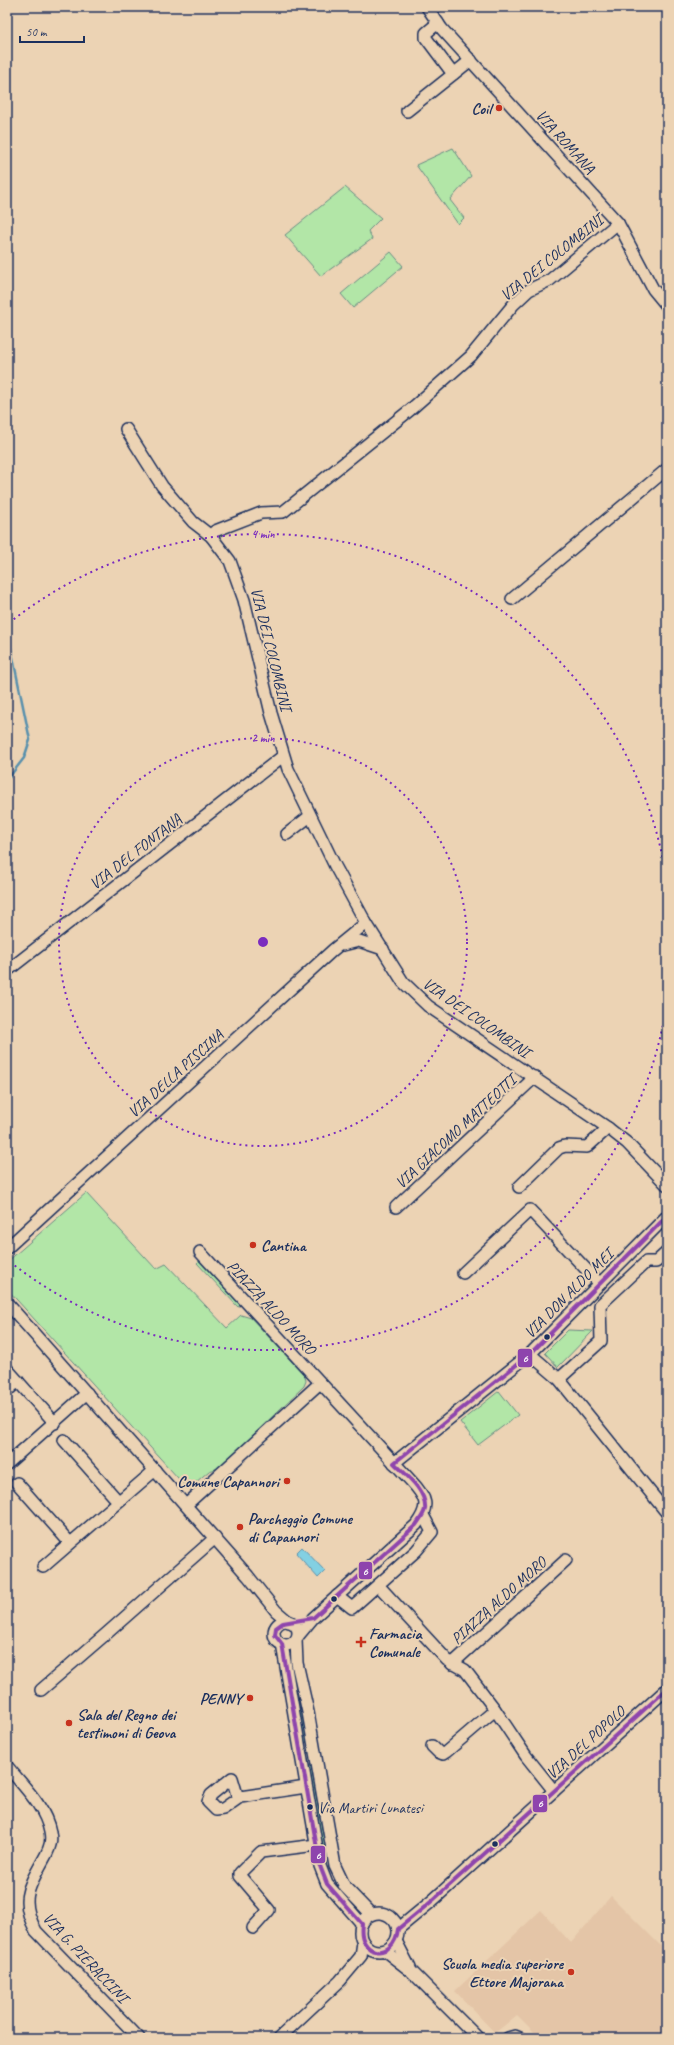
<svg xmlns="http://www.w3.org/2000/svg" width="674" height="2045" font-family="Caveat,sans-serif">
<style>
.built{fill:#e4c5a7}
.green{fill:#b2e6a7;stroke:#668a82}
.water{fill:#83d0e2;stroke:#5990ad}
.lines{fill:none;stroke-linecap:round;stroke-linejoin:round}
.stream{stroke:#5990ad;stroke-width:2.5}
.minor-casing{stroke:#1b2f5e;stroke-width:14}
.minor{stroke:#ecd3b4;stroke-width:11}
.bus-1-casing{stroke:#ecd3b4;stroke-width:7}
.bus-1{stroke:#8e44ad;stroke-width:4}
.ring{fill:none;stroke:#7b2cbf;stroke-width:2;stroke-dasharray:2 4}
.poi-dot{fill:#c8321e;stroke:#ecd3b4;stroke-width:1.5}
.bus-dot{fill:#1b2f5e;stroke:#ecd3b4;stroke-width:1.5}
.labels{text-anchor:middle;stroke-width:4;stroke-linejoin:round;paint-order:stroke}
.bus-label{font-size:15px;fill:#1b2f5e;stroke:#ecd3b4;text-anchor:start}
.poi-label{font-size:16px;font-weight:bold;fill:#1b2f5e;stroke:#ecd3b4;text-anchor:end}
.street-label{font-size:16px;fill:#1b2f5e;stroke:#ecd3b4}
.centre{fill:#7b2cbf;stroke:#ecd3b4;stroke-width:2}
.ring-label{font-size:12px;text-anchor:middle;font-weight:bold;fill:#7b2cbf;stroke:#ecd3b4;stroke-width:4;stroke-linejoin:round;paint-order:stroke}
.line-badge{stroke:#ecd3b4;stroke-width:1.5}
.badge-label{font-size:11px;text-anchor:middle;font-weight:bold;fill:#fff}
</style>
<rect width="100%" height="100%" fill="#ecd3b4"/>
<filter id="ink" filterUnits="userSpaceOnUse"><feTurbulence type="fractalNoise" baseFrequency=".025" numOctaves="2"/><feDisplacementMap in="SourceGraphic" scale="8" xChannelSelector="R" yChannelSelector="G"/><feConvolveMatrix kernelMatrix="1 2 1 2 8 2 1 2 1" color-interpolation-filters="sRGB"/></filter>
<g filter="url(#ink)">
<polygon class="built" points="611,1896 667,1952 667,2038 540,2038 517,2015 495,2033 455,1991 541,1910 571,1943"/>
<g class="green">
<polygon points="453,148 471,176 450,200 464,218 458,224 416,165"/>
<polygon points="345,187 381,218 368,231 372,239 321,276 285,235"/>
<polygon points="391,252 403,266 353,308 341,294"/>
<polygon points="86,1193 156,1269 166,1264 227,1328 241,1315 251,1318 305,1376 306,1381 304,1386 219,1468 209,1471 188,1489 7,1289 7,1262"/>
<polygon points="199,1261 241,1305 238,1307 197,1263"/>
<polygon points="568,1330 593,1331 558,1367 545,1353"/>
<polygon points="499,1391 518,1415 478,1445 460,1422"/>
<polygon points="289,1653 292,1653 308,1742 304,1743"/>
<polygon points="311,1765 327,1856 323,1857 308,1766"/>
</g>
<polygon class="water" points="302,1547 325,1571 318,1578 296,1553"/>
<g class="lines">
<polyline class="stream" points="7,629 30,740 24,758 7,780"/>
<g class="minor-casing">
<g id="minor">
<polyline points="427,7 442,29 618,223 653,289 667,306"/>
<polyline points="438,23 426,33 426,38 453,74"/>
<polyline points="407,111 471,60"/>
<polyline points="126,429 162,486 193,522 211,536 230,561 244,600 271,713 288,769 335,866 366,923 403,982 428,1006 608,1128 627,1143 667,1185"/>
<polyline points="211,536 215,531 261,513 283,512 410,410 471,356 513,305 529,290 550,280 618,223"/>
<polyline points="512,599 667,469"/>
<polyline points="287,834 310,816"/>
<polyline points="343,945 359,941 383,949"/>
<polyline points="7,971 283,756"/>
<polyline points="519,1187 559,1148 565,1146 587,1147 608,1128"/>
<polyline points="396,1207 535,1077"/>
<polyline points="7,1248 333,950 366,923"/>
<path d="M200,1252L411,1481C427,1498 430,1506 416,1525L313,1618L298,1636"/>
<polyline points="463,1273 530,1210 600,1284"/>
<polyline points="7,1303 248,1576 276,1611 289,1622"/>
<polyline points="530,1354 559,1379 667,1513"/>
<polyline points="7,1369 55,1423"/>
<polyline points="559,1379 601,1341 600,1305 646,1262 656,1262 667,1252"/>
<polyline points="7,1391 18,1381"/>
<polyline points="64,1440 118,1501"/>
<polyline points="394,1463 530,1354 667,1216"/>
<polyline points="7,1464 87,1393"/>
<polyline points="17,1483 70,1543"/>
<polyline points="186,1505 320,1383"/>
<polyline points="43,1567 155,1470"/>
<polyline points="378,1585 447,1660 465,1670 494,1708 526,1756 554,1791"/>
<polyline points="337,1596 352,1608 416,1551 432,1532 423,1515"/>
<circle cx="286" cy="1633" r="12"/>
<polyline points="296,1640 297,1663 308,1712 335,1866 345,1887 371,1914"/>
<polyline points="282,1644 320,1866 327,1884 362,1924"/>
<polyline points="452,1664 566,1560"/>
<polyline points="41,1690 106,1634 215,1538"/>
<polyline points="432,1746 438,1752 443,1754 446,1752 495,1710"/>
<path d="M7,1766C23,1786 45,1806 50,1832C52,1841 50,1847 46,1855C30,1885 18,1898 36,1931L139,2038"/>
<polyline points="238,1798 232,1778 211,1795 208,1802 216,1810 223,1809 240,1797 306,1787"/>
<circle cx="379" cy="1932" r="19"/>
<polyline points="253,1928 269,1910 240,1876 240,1873 261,1852 316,1845"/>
<polyline points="398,1929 432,1901 667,1689"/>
<polyline points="396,1941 410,1968"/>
<polyline points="385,1951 412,1972 478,2038"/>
<polyline points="279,2038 340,1981 361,1956 363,1942"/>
<polyline points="508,2038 515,2036 520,2038"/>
</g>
</g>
<use href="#minor" class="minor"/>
<g class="bus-1-casing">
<path id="bus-1" d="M667,1216L530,1354L394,1463C405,1474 427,1491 425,1509C424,1515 419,1520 416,1525L313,1618L283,1623L276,1628L275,1635L282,1644L320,1866L327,1884L362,1924C357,1957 394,1962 398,1929L432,1901L667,1689"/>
</g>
<use href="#bus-1" class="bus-1"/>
</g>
</g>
<g class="ring">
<circle cx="263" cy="942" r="204"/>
<path d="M667 1002A408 408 0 0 1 9 1261M9 623A408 408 0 0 1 667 882"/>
</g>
<g class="poi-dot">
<circle cx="499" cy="108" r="4"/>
<circle cx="253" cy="1245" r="4"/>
<circle cx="287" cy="1481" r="4"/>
<circle cx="240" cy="1527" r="4"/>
<path d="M359 1636h4v4h4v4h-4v4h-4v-4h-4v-4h4z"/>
<circle cx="250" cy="1698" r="4"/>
<circle cx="69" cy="1723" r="4"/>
<circle cx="571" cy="1972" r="4"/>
</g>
<g class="bus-dot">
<circle cx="547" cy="1337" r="3.5"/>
<circle cx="334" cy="1599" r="3.5"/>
<circle cx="310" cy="1807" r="3.5"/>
<circle cx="495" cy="1844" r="3.5"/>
</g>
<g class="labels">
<g class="bus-label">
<text x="318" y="1813">Via Martiri Lunatesi</text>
</g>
<g class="poi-label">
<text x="491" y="114">Coil</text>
<text x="261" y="1251" text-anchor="start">Cantina</text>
<text x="279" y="1487">Comune Capannori</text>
<text x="248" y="1524" text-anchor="start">Parcheggio Comune<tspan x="248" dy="18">di Capannori</tspan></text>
<text x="369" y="1639" text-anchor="start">Farmacia<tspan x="369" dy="18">Comunale</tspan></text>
<text x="242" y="1704">PENNY</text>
<text x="77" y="1720" text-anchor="start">Sala del Regno dei<tspan x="77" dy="18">testimoni di Geova</tspan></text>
<text x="563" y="1969">Scuola media superiore<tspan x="563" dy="18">Ettore Majorana</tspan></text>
</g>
<g class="street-label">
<text transform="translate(566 141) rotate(48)" y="6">VIA ROMANA</text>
<text transform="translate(551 257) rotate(-39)" y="6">VIA DEI COLOMBINI</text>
<text transform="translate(272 649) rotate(76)" y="6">VIA DEI COLOMBINI</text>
<text transform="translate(135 851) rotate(-38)" y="6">VIA DEL FONTANA</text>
<text transform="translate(477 1017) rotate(35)" y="6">VIA DEI COLOMBINI</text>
<text transform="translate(175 1073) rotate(-42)" y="6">VIA DELLA PISCINA</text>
<text transform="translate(455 1131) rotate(-43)" y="6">VIA GIACOMO MATTEOTTI</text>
<text transform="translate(568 1293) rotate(-45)" y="6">VIA DON ALDO MEI</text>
<text transform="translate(272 1307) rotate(47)" y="6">PIAZZA ALDO MORO</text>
<text transform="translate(498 1600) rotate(-42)" y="6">PIAZZA ALDO MORO</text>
<text transform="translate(585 1742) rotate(-42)" y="6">VIA DEL POPOLO</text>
<text transform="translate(86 1957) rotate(47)" y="6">VIA G. PIERACCINI</text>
</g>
</g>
<circle cx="263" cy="942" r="6" class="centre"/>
<g class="ring-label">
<text x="263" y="538">4 min</text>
<text x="263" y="742">2 min</text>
</g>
<g class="line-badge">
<rect x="517" y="1348" width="16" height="20" rx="4" fill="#8e44ad"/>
<rect x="358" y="1561" width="15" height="19" rx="4" fill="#8e44ad"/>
<rect x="532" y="1794" width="16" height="19" rx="4" fill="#8e44ad"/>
<rect x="310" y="1845" width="16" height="19" rx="4" fill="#8e44ad"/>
</g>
<g class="badge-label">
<text x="525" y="1362">6</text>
<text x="365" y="1575">6</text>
<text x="540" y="1807">6</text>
<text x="318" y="1859">6</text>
</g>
<rect width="674" height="2045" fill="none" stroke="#ecd3b4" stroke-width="24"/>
<rect x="12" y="12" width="650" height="2021" fill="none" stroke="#1b2f5e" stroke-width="1.5" filter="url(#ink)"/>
<path d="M20 36v6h64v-6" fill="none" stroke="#1b2f5e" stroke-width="2"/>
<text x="26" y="36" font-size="12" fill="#1b2f5e" stroke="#ecd3b4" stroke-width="3" paint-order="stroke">50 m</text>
</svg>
